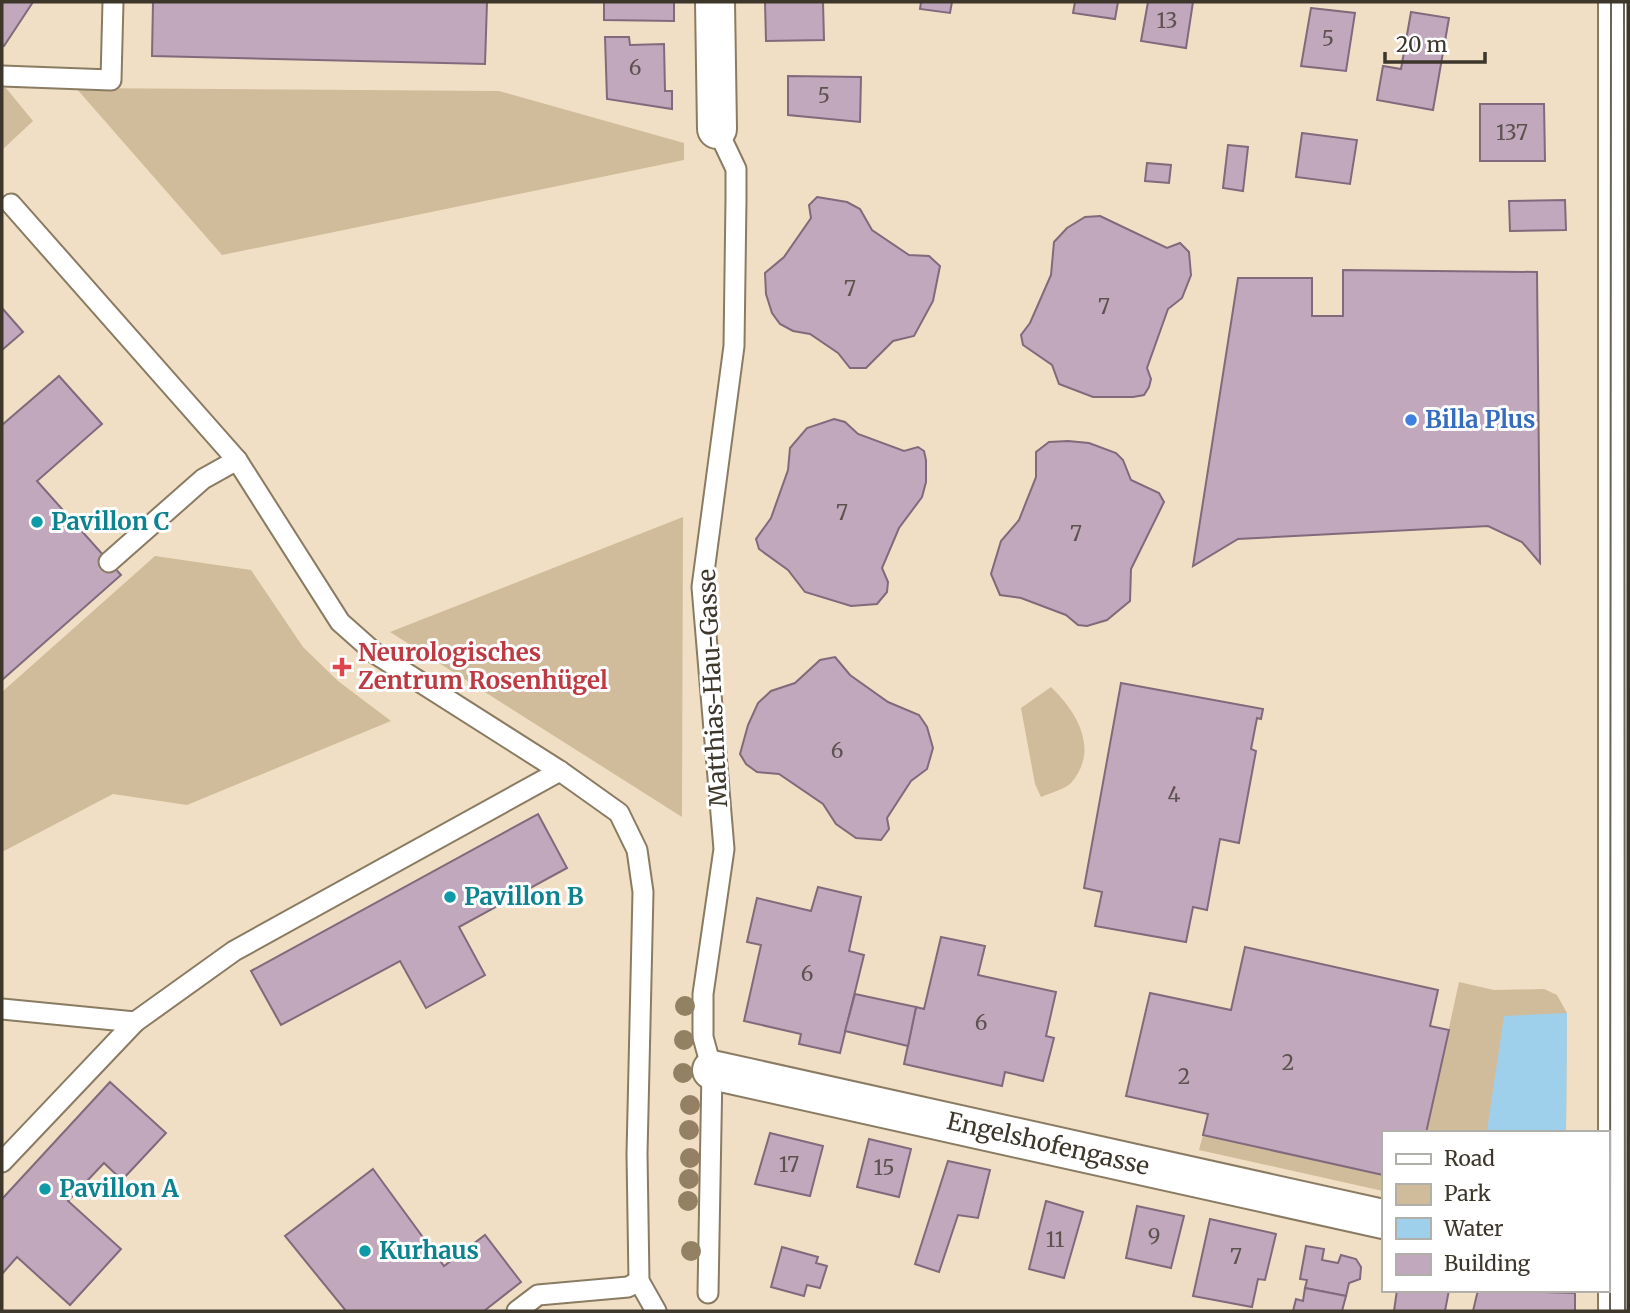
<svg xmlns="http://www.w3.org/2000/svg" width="1630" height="1313" font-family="Merriweather,serif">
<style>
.green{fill:#d0bc9a}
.water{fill:#9fd0eb}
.building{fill:#c1a8bc;stroke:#806a7c;stroke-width:2}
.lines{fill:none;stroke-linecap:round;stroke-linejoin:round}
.service-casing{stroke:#8a7b63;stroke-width:23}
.minor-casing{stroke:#8a7b63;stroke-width:42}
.secondary-casing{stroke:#8a7b63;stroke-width:42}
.service{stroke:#fff;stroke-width:19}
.minor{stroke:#fff;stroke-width:38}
.secondary{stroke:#fff;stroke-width:38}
.tram{stroke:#6b6253;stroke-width:2}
.tree{fill:#928162}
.shop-dot{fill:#3f7fe0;stroke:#fff;stroke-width:2.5}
.culture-dot{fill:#0f9aa8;stroke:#fff;stroke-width:2.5}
.health-dot{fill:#e0444e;stroke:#fff;stroke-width:2.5}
.labels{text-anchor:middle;stroke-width:6;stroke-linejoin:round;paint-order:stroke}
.number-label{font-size:21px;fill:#5d524f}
.shop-label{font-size:24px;font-weight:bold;fill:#366cbe;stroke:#fff;text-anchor:start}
.culture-label{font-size:24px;font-weight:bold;fill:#0d838f;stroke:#fff;text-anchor:start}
.health-label{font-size:24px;font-weight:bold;fill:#be3a42;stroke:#fff;text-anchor:start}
.street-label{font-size:24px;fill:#3c362b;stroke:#fff}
</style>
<rect width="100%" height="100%" fill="#f0dfc4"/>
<g class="green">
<polygon points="2,88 6,88 33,121 2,150"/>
<polygon points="76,88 499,91 684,143 684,160 222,255"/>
<polygon points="683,517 682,817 390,632"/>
<polygon points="155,556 251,570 303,647 338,681 391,721 187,805 113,794 2,852 2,692"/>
<path d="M1051,687C1077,712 1100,750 1071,783C1065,789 1050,793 1041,797L1035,784L1021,708Z"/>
<polygon points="1459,982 1494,990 1544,989 1557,995 1567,1013 1566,1133 1426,1133"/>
<polygon points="1203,1135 1383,1175 1383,1191 1199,1150"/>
</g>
<polygon class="water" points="1567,1013 1566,1133 1487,1130 1504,1016"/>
<g class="building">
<polygon points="2,2 33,2 4,46 2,45"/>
<polygon points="153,2 487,2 485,64 152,56"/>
<polygon points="604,2 674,2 674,21 604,20"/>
<polygon points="765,2 823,2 824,40 766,41"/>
<polygon points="921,2 952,2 950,13 920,9"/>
<polygon points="1075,2 1118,2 1115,19 1073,13"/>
<polygon points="1148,2 1193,2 1186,48 1141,41"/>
<polygon points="1311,8 1355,13 1346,71 1301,66"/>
<polygon points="1411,12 1449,18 1433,110 1377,100 1383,66 1401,69"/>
<polygon points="605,37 629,37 630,45 664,44 665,91 672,91 672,109 607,99"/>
<polygon points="788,76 861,77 860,122 788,115"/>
<polygon points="1480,104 1544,104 1545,161 1480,161"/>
<polygon points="1302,133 1357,140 1350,184 1296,177"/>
<polygon points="1228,145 1248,147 1243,191 1223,188"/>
<polygon points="1147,163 1171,165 1169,183 1145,181"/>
<polygon points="817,197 847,202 860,209 872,230 909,255 929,256 940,266 933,301 914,336 893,341 866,368 850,368 838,353 810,334 793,331 780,324 772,313 766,294 765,273 784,257 811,218 809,205"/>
<polygon points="1565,200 1566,230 1510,231 1509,201"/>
<polygon points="1100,216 1167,248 1180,243 1189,252 1191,275 1182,298 1168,309 1147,368 1151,379 1149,387 1144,395 1133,397 1093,397 1059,384 1052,365 1023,345 1021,335 1030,323 1051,275 1054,242 1067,228 1085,217"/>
<polygon points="1343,270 1537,272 1540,563 1522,542 1488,526 1238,539 1193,566 1238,278 1312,278 1312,316 1343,316"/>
<polygon points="2,308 23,332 2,350"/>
<polygon points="59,376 102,424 37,481 121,575 2,680 2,425"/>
<polygon points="834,419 845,422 858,434 904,451 918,447 924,451 926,460 926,482 922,497 899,528 882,568 888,582 887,592 877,604 851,606 805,592 788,570 759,549 756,539 771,518 788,470 790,448 807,428"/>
<polygon points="1068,441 1089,443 1116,453 1123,460 1131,480 1159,493 1164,502 1131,569 1130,601 1107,620 1087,626 1078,625 1066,615 1021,598 1000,595 991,574 1001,541 1019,520 1036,477 1036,452 1049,442"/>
<polygon points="835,657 850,675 888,702 919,715 927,727 933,748 927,769 911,781 887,818 889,829 881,840 856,838 836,824 823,804 779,774 757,772 746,764 740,754 748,725 758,703 771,691 795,683 820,660"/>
<polygon points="1121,683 1263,709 1261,719 1257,718 1251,749 1256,751 1239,843 1220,839 1207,910 1193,907 1186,942 1095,926 1102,892 1084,888"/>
<polygon points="538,814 567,868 459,927 485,975 426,1008 400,961 281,1025 251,971"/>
<polygon points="818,887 861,897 849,951 864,955 840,1053 799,1044 801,1034 744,1021 761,945 747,942 757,898 811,911"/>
<polygon points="941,937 985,946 978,975 1056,992 1046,1036 1054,1038 1043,1081 1005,1072 1002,1086 904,1064 916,1007 924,1009"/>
<polygon points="1245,947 1438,990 1430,1026 1449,1030 1426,1133 1383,1133 1383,1175 1203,1135 1208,1114 1126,1096 1150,993 1231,1010"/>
<polygon points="855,994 916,1007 908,1046 845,1031"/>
<polygon points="110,1082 166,1133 122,1180 104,1163 68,1201 121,1249 70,1305 17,1257 2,1274 2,1199"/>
<polygon points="770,1133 823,1146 810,1196 755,1184"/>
<polygon points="869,1139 911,1149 899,1197 857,1187"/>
<polygon points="948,1161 990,1170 978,1218 958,1215 939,1272 915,1264"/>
<polygon points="373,1169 444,1266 485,1235 521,1282 484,1311 346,1311 285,1236"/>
<polygon points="1046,1201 1083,1212 1064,1278 1029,1269"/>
<polygon points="1137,1206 1184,1216 1171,1268 1126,1258"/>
<polygon points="1210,1219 1276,1234 1265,1280 1258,1279 1252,1307 1193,1296"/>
<polygon points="1306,1246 1324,1249 1322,1260 1338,1263 1341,1255 1356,1259 1361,1267 1360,1279 1349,1283 1346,1296 1305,1288 1307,1280 1300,1279"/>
<polygon points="782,1247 818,1257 816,1263 827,1266 820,1288 807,1285 804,1296 771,1287"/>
<polygon points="1305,1288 1346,1296 1342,1311 1293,1311 1296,1299 1303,1301"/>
<polygon points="1397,1290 1449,1290 1445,1311 1394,1311"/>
<polygon points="1478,1290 1575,1293 1575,1311 1473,1311"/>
</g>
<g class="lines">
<g class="service-casing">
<g id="service">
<polyline points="2,76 111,80 113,2"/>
<polyline points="11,204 237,460 340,622 376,654 560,771 619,813 637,850 643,892 637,1154 639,1281 656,1311"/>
<polyline points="109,562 203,479 237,460"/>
<polyline points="2,1009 135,1022"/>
<polyline points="2,1162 135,1022 234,951 560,771"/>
<polyline points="708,1293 712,1070 703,1037 703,994 724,849 702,587 734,346 736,199 736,169 717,129"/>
<polyline points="517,1311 538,1295 628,1287 639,1281"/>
</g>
</g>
<g class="minor-casing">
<g id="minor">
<polyline points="715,2 717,129"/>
<polyline points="712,1070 1383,1219"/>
</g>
</g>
<g class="secondary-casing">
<polyline id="secondary" points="1618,1311 1618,2"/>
</g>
<use href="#service" class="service"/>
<use href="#minor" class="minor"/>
<use href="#secondary" class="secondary"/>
<g class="tram">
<polyline points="1624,2 1625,1311"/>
<polyline points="1610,1311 1611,2"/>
</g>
</g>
<g class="tree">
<circle cx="685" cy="1006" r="10"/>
<circle cx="684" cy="1040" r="10"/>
<circle cx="683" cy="1073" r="10"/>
<circle cx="690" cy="1105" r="10"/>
<circle cx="689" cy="1130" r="10"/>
<circle cx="690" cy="1158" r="10"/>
<circle cx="689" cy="1179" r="10"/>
<circle cx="688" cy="1201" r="10"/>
<circle cx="691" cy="1251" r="10"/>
</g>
<circle class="shop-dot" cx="1411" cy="420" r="7"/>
<g class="culture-dot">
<circle cx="37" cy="522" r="7"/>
<circle cx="450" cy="897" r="7"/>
<circle cx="45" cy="1189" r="7"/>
<circle cx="365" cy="1251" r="7"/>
</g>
<path class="health-dot" d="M338.5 656.5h7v7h7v7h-7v7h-7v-7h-7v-7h7z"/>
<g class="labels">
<g class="number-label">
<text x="1167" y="28">13</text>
<text x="1328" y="46">5</text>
<text x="635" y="75">6</text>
<text x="824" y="103">5</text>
<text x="1512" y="140">137</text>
<text x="850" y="296">7</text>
<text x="1104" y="314">7</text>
<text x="842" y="520">7</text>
<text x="1076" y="541">7</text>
<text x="837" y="758">6</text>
<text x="1174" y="802">4</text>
<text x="807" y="981">6</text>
<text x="981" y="1030">6</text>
<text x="1288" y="1070">2</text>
<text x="1184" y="1084">2</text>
<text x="789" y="1172">17</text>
<text x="884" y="1175">15</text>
<text x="1154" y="1244">9</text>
<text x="1055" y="1247">11</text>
<text x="1236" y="1264">7</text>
</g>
<g class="shop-label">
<text x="1425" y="428">Billa Plus</text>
</g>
<g class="culture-label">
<text x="51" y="530">Pavillon C</text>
<text x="464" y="905">Pavillon B</text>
<text x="59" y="1197">Pavillon A</text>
<text x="379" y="1259">Kurhaus</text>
</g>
<g class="health-label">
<text x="358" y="661">Neurologisches<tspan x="358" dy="28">Zentrum Rosenhügel</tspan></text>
</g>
<g class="street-label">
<text transform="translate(713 688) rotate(-93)" y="8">Matthias-Hau-Gasse</text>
<text transform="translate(1048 1144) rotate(13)" y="8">Engelshofengasse</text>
</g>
</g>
<rect width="1630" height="1313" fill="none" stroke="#3c362b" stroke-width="7"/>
<rect x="1382" y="1131" width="228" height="161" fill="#ffffff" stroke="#b1afaa" stroke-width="2"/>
<rect x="1396" y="1154" width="35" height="10" fill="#ffffff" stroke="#b1afaa" stroke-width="2"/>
<text x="1444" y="1166" font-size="21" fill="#3c362b">Road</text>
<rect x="1396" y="1184" width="35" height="21" fill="#d0bc9a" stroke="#b1afaa" stroke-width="2"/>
<text x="1444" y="1201" font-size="21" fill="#3c362b">Park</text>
<rect x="1396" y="1218" width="35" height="21" fill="#9fd0eb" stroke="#b1afaa" stroke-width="2"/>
<text x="1444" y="1236" font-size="21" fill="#3c362b">Water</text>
<rect x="1396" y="1254" width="35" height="21" fill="#c1a8bc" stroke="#b1afaa" stroke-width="2"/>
<text x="1444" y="1271" font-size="21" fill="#3c362b">Building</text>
<path d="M1385 52v10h100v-10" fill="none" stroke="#3c362b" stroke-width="3.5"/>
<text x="1396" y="52" font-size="21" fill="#3c362b" stroke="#ffffff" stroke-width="5" paint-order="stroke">20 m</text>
</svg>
